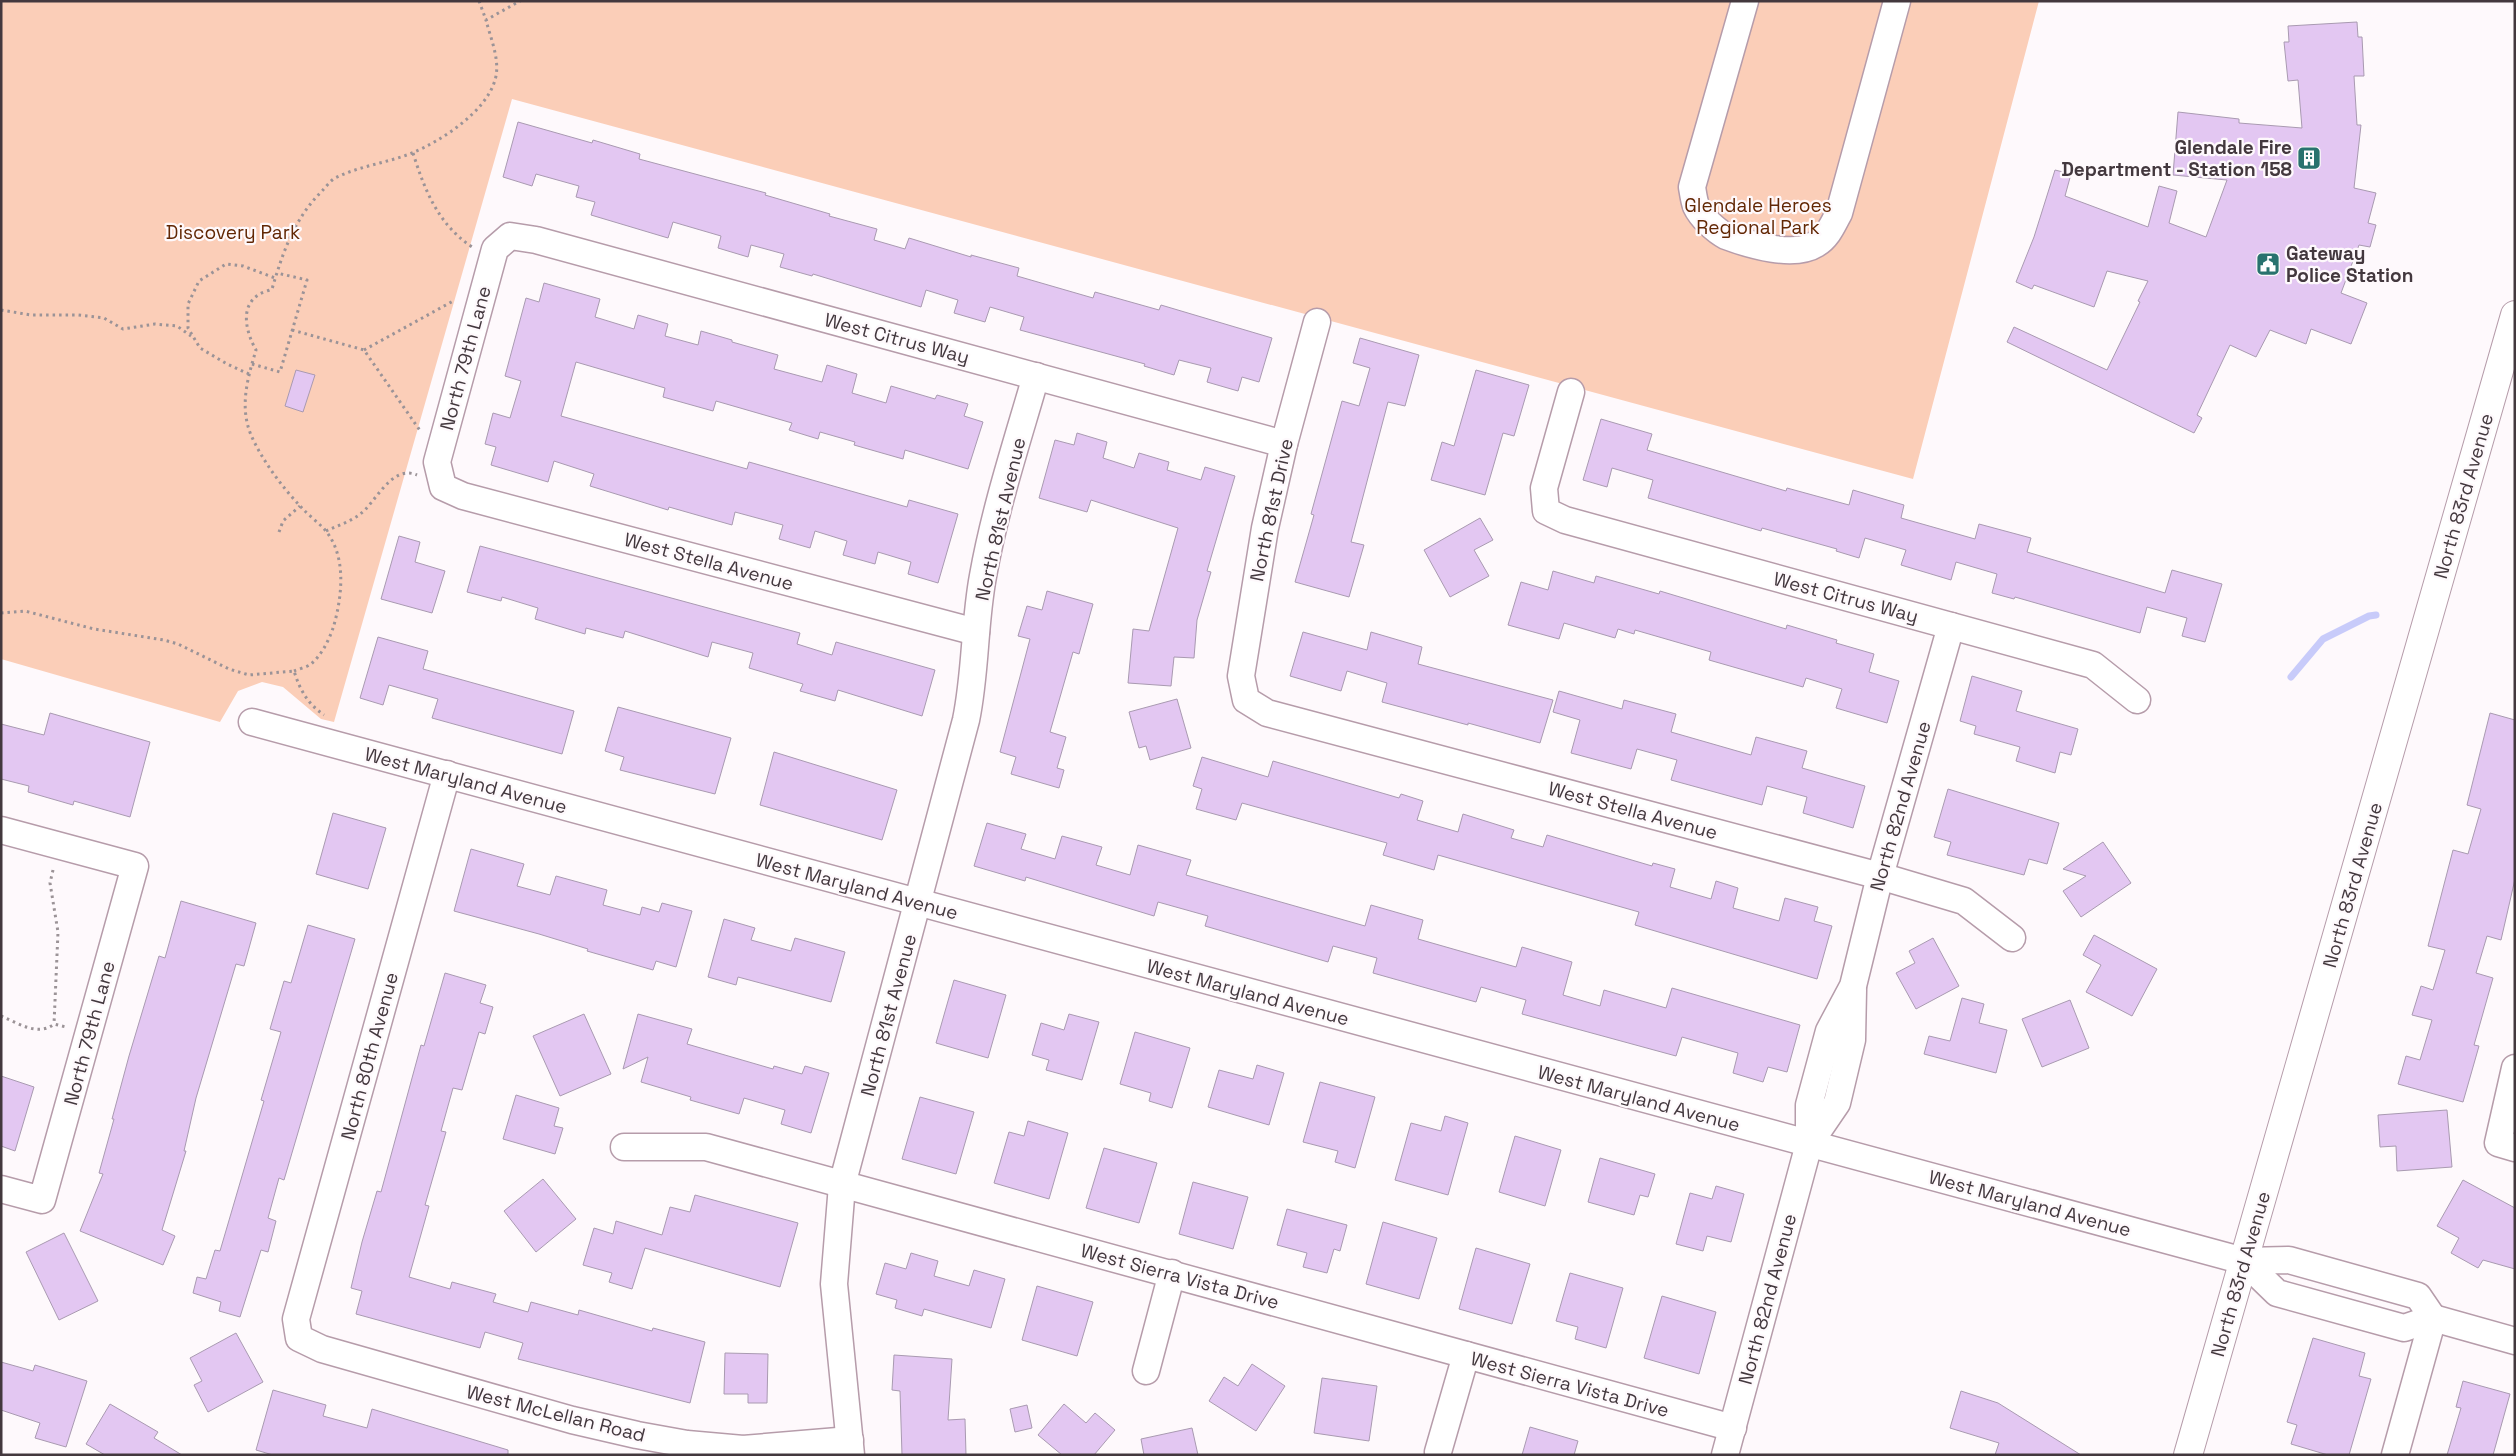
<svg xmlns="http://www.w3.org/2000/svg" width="2516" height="1456" font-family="'Space Grotesk',sans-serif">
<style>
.green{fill:#fbceb8}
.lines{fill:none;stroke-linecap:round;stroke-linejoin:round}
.stream{stroke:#c8cbfa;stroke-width:7}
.building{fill:#e3c7f2;stroke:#a99ab1}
.minor-casing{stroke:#b69caa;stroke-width:29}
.major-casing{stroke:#b69caa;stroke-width:30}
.path{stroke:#9b9397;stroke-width:3;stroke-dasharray:2.5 4;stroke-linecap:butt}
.minor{stroke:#fff;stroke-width:26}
.major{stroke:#fff;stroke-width:28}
.labels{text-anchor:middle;stroke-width:4.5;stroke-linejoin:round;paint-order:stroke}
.poi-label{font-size:19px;font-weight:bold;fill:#43383e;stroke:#fef9fc;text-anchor:end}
.park-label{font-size:19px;fill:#622704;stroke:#fef9fc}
.street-label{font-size:19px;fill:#43383e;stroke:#fef9fc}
</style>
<rect width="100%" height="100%" fill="#fef9fc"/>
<polygon class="green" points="1,1 2039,1 1913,479 512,99 334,722 321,719 283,687 262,682 238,691 220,722 1,659"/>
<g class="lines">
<polyline class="stream" points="2291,677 2323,639 2369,616 2376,615"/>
</g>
<g class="building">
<polygon points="2357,22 2358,37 2362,37 2364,76 2354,76 2357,125 2361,125 2354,188 2376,193 2368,223 2376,225 2370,247 2359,245 2341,293 2367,303 2351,344 2311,329 2306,344 2270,330 2256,357 2230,345 2197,415 2202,418 2194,433 2007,342 2014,327 2107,370 2140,302 2138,301 2148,281 2107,271 2094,307 2034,285 2032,289 2016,282 2034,237 2055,170 2071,174 2065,196 2148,227 2159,186 2177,191 2169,223 2206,237 2227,180 2173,175 2178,112 2239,119 2239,123 2302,128 2298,80 2288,81 2284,42 2289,42 2288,26"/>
<polygon points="518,122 592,143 593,140 640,154 639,159 766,193 765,195 830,214 829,216 877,229 874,240 905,249 909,238 971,257 971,255 1019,268 1017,276 1093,298 1095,292 1159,310 1161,305 1272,338 1259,382 1242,377 1238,391 1207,382 1211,368 1179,360 1174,375 1144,366 1145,364 1020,330 1024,317 990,307 985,322 954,313 958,300 926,290 921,307 813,274 812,276 780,267 784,254 751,245 748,257 718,248 721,236 673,222 668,238 591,215 595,202 576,197 579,186 536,174 532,186 503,177"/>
<polygon points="544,283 600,299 595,317 634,329 638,315 668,324 665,336 698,345 701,331 732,340 732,342 778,355 774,369 822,382 827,365 857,374 852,393 886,403 891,386 935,399 937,395 968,404 964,416 983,422 968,469 905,450 903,459 854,445 855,442 820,432 818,439 789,430 792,423 716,401 713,411 663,397 665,388 576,362 561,416 747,469 749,462 907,507 909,500 958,514 938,583 908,574 911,562 878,552 875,564 843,555 847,541 815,531 810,548 779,539 783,525 735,512 732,525 669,507 668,510 590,486 594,474 554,461 548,482 491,465 496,447 485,444 493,413 510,418 521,381 505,376 526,298 539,302"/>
<polygon points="1360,338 1419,355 1405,406 1388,402 1351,542 1364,545 1349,597 1295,582 1314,515 1311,514 1342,401 1359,406 1370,368 1353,363"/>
<polygon points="296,370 315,375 303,412 285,406"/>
<polygon points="1476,370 1529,385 1514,436 1503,433 1485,495 1431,480 1442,442 1454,446"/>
<polygon points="1601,419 1652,434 1647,450 1786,491 1787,488 1849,505 1853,490 1904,505 1901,518 1975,539 1979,524 2031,538 2027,552 2165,593 2172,570 2222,584 2205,642 2182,636 2187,618 2147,607 2140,633 2015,597 2014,599 1992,593 1997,574 1956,562 1951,580 1901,565 1906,550 1865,538 1859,558 1836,551 1837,549 1762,528 1761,531 1648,498 1653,480 1612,468 1607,487 1583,480"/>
<polygon points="1077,433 1107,442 1103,458 1134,468 1139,453 1169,462 1167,470 1201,480 1205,467 1235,476 1207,571 1211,572 1197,620 1194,658 1174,657 1171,686 1128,683 1133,629 1149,631 1178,528 1091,500 1087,512 1039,498 1055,440 1074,445"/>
<polygon points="1480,518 1493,540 1474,550 1489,576 1450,597 1424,550"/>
<polygon points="399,536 420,542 415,562 445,571 432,613 381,599"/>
<polygon points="480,546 800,633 797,644 832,655 836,642 935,670 922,716 838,690 835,701 800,691 803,684 749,668 753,653 712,642 708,657 625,631 623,638 586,628 585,634 535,619 538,608 502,597 501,601 467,592"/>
<polygon points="1553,571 1594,583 1596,576 1659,594 1660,591 1786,629 1787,625 1837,640 1836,643 1874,654 1869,672 1899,681 1887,723 1836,708 1842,689 1806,678 1803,687 1709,660 1711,652 1635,630 1634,634 1618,629 1615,638 1564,623 1559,639 1508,625 1521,582 1548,590"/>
<polygon points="1047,591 1093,604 1079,654 1073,652 1050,732 1066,737 1057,768 1064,770 1059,788 1011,774 1016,757 1000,752 1030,639 1018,636 1027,606 1042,610"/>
<polygon points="1303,632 1367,650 1371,632 1422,647 1418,664 1553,700 1540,743 1468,723 1468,725 1382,702 1387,683 1347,671 1341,691 1290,676"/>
<polygon points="378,637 428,651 423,669 574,711 562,754 432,718 438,699 389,685 383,705 360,698"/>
<polygon points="1972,676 2022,691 2016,711 2078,729 2071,755 2060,752 2055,773 2016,761 2020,747 1974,734 1976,726 1960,721"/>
<polygon points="1559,691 1622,709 1624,700 1676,714 1671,732 1751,755 1756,737 1807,751 1802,768 1865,786 1853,828 1803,813 1807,797 1767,786 1762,805 1671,780 1677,760 1637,749 1631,769 1571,753 1580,720 1553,712"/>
<polygon points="1177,699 1191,748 1150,760 1146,746 1139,748 1129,712"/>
<polygon points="618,707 731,738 715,794 620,770 624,757 605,751"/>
<polygon points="50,713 150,742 130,817 74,801 73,805 28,792 29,786 1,779 1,724 44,735"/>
<polygon points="2490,713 2515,720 2515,879 2501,940 2487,936 2476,973 2493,978 2474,1045 2479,1046 2463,1102 2398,1084 2406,1056 2420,1060 2432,1020 2412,1015 2421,986 2433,990 2445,950 2428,946 2453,850 2468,854 2481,809 2467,805"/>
<polygon points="774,752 897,790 882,840 760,805"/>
<polygon points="1202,757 1268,777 1273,761 1399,798 1401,794 1423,801 1417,820 1458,832 1463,814 1514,830 1511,838 1543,847 1547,835 1652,866 1653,863 1675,869 1670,887 1711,899 1716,881 1738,888 1733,908 1779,921 1785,898 1818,907 1814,921 1832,926 1817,979 1635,925 1639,912 1438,855 1434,870 1383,855 1387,843 1242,803 1236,820 1196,809 1202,789 1193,786"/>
<polygon points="1948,789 2059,823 2047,864 2029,859 2024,875 1947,855 1951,842 1934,837"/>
<polygon points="333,813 386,828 368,889 316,874"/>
<polygon points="987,823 1026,834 1021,849 1055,859 1062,836 1102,847 1096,865 1130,875 1138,845 1191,860 1186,875 1365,926 1371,905 1423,920 1418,939 1516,967 1522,947 1572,962 1563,995 1600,1006 1604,990 1666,1008 1672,988 1800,1025 1787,1072 1768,1067 1763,1082 1733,1073 1738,1053 1682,1037 1676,1056 1522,1014 1526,1000 1481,987 1476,1002 1373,973 1377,958 1333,946 1328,962 1205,926 1208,916 1158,902 1154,916 1026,877 1025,881 974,866"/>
<polygon points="2103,842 2131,883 2081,917 2063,891 2086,876 2063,869"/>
<polygon points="471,849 524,864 517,886 550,895 556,876 607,890 603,905 640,915 642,907 659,912 662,903 692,911 676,967 656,961 653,970 587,951 588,949 539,934 454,911"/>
<polygon points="181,901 256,923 244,966 236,964 196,1098 184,1151 186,1151 162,1230 175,1236 163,1265 80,1231 103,1174 99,1173 114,1119 112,1119 129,1056 159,956 165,958"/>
<polygon points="724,919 755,928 751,940 791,951 795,938 845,952 831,1002 738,977 736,985 708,977"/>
<polygon points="308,925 355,939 284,1180 279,1178 268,1218 276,1221 268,1252 261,1250 240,1317 219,1311 221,1302 193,1293 197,1277 206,1279 215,1250 220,1251 264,1101 261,1100 281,1032 270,1029 284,981 291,983"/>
<polygon points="2094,935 2157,969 2132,1016 2086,992 2101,965 2083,955"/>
<polygon points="1933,938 1959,986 1916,1009 1896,973 1915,963 1909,951"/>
<polygon points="445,973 486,985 480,1003 493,1007 485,1034 479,1032 462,1090 453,1088 441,1131 446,1132 425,1205 429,1206 409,1277 450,1289 452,1282 496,1294 493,1302 528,1312 531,1302 578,1315 579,1310 652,1331 653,1328 705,1342 690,1403 518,1359 523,1343 485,1332 480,1348 356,1314 362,1291 351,1288 362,1242 377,1191 381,1192 421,1045 424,1046"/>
<polygon points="954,980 1006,995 988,1058 936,1043"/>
<polygon points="1962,998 1984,1004 1979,1023 2007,1030 1996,1073 1924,1054 1929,1036 1950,1041"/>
<polygon points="2070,1000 2089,1048 2042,1067 2022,1019"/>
<polygon points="584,1014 611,1074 560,1096 533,1036"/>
<polygon points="638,1014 692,1029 687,1044 773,1069 774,1066 802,1074 805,1066 829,1073 811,1133 781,1124 785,1110 744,1098 739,1114 690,1100 691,1097 641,1082 648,1057 623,1069"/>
<polygon points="1069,1014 1099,1022 1082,1080 1046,1070 1049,1060 1032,1055 1041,1023 1064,1030"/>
<polygon points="1135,1032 1190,1048 1172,1108 1149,1101 1151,1093 1120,1084"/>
<polygon points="1257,1065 1284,1073 1269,1125 1208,1107 1219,1070 1253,1079"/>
<polygon points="1,1076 34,1087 15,1151 1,1146"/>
<polygon points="1320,1082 1375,1097 1355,1168 1335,1162 1338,1151 1303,1142"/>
<polygon points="516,1095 559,1108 554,1126 563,1128 555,1154 503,1139"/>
<polygon points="920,1097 974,1112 956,1174 902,1159"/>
<polygon points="2447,1110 2452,1167 2397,1171 2396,1146 2380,1147 2378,1115"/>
<polygon points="1445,1116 1468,1123 1448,1195 1395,1180 1411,1123 1441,1131"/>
<polygon points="1028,1121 1068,1133 1049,1199 994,1183 1009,1132 1024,1136"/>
<polygon points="1515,1136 1561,1150 1545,1206 1499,1192"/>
<polygon points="1104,1148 1157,1163 1139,1223 1086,1208"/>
<polygon points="1600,1158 1655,1174 1648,1197 1640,1195 1634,1215 1588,1202"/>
<polygon points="543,1179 576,1219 536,1252 504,1211"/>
<polygon points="2463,1180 2515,1208 2515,1269 2483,1260 2478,1268 2451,1253 2459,1238 2437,1226"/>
<polygon points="1193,1182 1248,1197 1233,1249 1179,1234"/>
<polygon points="1716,1186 1744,1194 1731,1242 1707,1236 1703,1251 1676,1244 1690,1193 1712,1199"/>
<polygon points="695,1195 798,1223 780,1287 645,1248 632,1289 609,1282 612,1273 583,1265 594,1228 613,1234 616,1221 662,1235 670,1207 690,1212"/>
<polygon points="1287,1209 1347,1225 1340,1251 1334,1249 1327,1273 1303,1267 1307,1253 1277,1245"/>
<polygon points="1383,1222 1437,1238 1419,1299 1366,1284"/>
<polygon points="64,1233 98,1301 59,1320 26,1252"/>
<polygon points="1476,1248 1530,1264 1512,1324 1459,1309"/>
<polygon points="911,1253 938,1261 934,1276 969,1286 974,1270 1005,1279 991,1328 924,1309 922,1316 895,1308 897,1300 876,1294 885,1263 906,1269"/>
<polygon points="1570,1273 1623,1288 1606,1348 1575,1339 1578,1327 1556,1321"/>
<polygon points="1037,1286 1093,1302 1077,1356 1022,1340"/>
<polygon points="1662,1296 1716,1312 1699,1374 1644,1358"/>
<polygon points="236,1333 263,1382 208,1412 194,1385 202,1381 190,1358"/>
<polygon points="2313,1338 2365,1353 2359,1376 2371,1379 2349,1455 2328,1455 2291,1444 2297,1425 2287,1422"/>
<polygon points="725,1353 768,1354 767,1403 748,1403 748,1394 724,1394"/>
<polygon points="894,1355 952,1359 948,1420 965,1419 966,1455 902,1455 900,1391 892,1390"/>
<polygon points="1,1362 33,1371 35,1365 87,1381 66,1447 35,1438 40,1423 1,1410"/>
<polygon points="1252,1364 1285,1386 1256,1431 1209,1401 1224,1377 1238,1386"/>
<polygon points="1322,1378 1377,1386 1369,1441 1314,1433"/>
<polygon points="2463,1381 2510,1394 2493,1455 2447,1455 2461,1408 2456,1407"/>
<polygon points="273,1390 326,1405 323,1416 367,1428 372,1409 508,1450 508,1455 273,1455 256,1450"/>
<polygon points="1961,1391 1998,1403 2081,1455 1995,1455 1999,1443 1950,1428"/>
<polygon points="110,1404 158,1432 154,1438 182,1455 105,1455 86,1444"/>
<polygon points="1064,1404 1086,1423 1095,1413 1115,1430 1094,1455 1062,1455 1038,1435"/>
<polygon points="1027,1405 1032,1428 1015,1432 1010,1409"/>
<polygon points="1530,1427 1578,1441 1574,1455 1522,1455"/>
<polygon points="1192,1428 1198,1455 1144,1455 1141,1439"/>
</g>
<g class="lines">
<g class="minor-casing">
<g id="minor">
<path d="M1745,1L1692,187C1693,193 1694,201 1696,206C1701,217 1716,231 1726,236C1750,245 1794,258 1816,244C1828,237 1833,224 1839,213L1897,1"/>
<polyline points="1317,322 1284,444 1265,528 1241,676 1246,700 1267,713 1880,876 1964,901 2012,938"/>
<polyline points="1571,392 1544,488 1546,511 1565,520 2093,665 2137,700"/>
<polyline points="976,632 463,496 443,487 437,462 495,249 510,236 536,240 1284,444"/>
<polyline points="252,722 2244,1261 2289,1260 2418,1296 2433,1318"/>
<polyline points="447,774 296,1319 299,1338 322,1349 572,1420 637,1435 687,1444 743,1449 850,1440"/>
<polyline points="1,830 135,866 42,1200 1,1189"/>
<polyline points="2515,1068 2498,1143 2515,1148"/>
<polyline points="1809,1144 1837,1103 1852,1040 1853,990"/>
<polyline points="624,1147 706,1147 1733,1428"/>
<polyline points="2244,1261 2277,1293 2404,1328 2433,1318 2515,1341"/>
<polyline points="1146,1371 1172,1273"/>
<polyline points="1438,1452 1466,1355"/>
<path d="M851,1455L834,1284L842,1185L966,720C976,672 974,624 983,576C995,508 1017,442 1036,376"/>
<polyline points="1725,1455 1809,1144 1809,1105 1829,1031 1853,986 1880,876 1951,626"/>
<polyline points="2395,1455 2433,1318"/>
</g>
</g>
<g class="major-casing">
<polyline id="major" points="2188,1455 2515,315"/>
</g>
<g class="path">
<polyline points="479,1 486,20 520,1"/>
<path d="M413,153C425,191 438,224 472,247"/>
<polyline points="1,310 31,315 78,315 104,318 123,329 155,324 177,326 191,336"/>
<polyline points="292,330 364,350 421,432"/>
<polyline points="364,350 455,300"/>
<polyline points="252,364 280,372 307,280 277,273"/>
<polyline points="249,374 227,364 200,348 188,328 188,304 199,281 226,264 243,266 275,278"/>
<path d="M326,531C337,526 349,522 359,515C376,503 391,464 417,475"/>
<polyline points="279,532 283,521 300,506"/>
<path d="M1,613L25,611L94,629L164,640L178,644L229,669L249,675L294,671C300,690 307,703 324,715"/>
<path d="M294,671C299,669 307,667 311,664C322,655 330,638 334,625C342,596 347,556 325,530C318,522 308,515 301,507C282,487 262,460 251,435C239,406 248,377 256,350C247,334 239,308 258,295C262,292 268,291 272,289C283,252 294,219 322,191C326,187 330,181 335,178C359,166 387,163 412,153C441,141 486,112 495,80C501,61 490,37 486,20"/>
<polyline points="53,870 50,883 58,932 54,1024"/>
<path d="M1,1016C18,1023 38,1037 54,1024L66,1027"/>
</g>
<use href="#minor" class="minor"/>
<use href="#major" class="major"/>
</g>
<defs>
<g id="building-square" transform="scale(1.25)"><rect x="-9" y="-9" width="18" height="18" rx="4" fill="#28726e" stroke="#fef9fc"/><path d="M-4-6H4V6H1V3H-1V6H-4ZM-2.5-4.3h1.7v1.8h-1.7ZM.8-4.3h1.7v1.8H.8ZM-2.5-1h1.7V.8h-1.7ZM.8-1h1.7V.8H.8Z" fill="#fff"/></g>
<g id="civic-square" transform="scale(1.25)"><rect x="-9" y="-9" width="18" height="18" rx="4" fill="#28726e" stroke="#fef9fc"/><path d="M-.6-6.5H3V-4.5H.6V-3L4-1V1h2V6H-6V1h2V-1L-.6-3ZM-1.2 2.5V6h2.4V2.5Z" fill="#fff"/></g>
</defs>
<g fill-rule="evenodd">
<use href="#building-square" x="2309" y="158"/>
<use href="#civic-square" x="2268" y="264"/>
</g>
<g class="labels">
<g class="poi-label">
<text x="2292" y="154">Glendale Fire<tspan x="2292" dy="22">Department - Station 158</tspan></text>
<text x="2286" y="260" text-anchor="start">Gateway<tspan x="2286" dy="22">Police Station</tspan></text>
</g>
<g class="park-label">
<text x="1758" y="212">Glendale Heroes<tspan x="1758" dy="22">Regional Park</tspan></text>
<text x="233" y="239">Discovery Park</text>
</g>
<g class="street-label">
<text transform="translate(897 338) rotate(15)" y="7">West Citrus Way</text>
<text transform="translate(465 358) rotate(-75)" y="7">North 79th Lane</text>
<text transform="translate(2463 496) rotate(-74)" y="7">North 83rd Avenue</text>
<text transform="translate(1271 510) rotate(-78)" y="7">North 81st Drive</text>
<text transform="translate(1000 519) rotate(-77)" y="7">North 81st Avenue</text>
<text transform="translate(709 561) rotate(15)" y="7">West Stella Avenue</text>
<text transform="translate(1846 597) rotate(15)" y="7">West Citrus Way</text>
<text transform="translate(466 780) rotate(15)" y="7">West Maryland Avenue</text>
<text transform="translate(1900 806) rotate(-74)" y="7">North 82nd Avenue</text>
<text transform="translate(1633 810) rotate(15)" y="7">West Stella Avenue</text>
<text transform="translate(2352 885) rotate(-74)" y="7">North 83rd Avenue</text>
<text transform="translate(857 886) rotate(15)" y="7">West Maryland Avenue</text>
<text transform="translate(1248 992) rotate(15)" y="7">West Maryland Avenue</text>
<text transform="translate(888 1015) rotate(-75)" y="7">North 81st Avenue</text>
<text transform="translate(89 1033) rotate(-75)" y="7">North 79th Lane</text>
<text transform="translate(369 1056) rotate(-75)" y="7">North 80th Avenue</text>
<text transform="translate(1639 1098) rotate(15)" y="7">West Maryland Avenue</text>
<text transform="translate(2030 1203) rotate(15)" y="7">West Maryland Avenue</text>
<text transform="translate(2240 1274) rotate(-74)" y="7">North 83rd Avenue</text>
<text transform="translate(1180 1276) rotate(15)" y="7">West Sierra Vista Drive</text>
<text transform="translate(1767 1299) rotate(-75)" y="7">North 82nd Avenue</text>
<text transform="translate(1570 1384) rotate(15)" y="7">West Sierra Vista Drive</text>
<text transform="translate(556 1413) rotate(14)" y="7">West McLellan Road</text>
</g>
</g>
<rect width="2516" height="1456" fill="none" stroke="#43383e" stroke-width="5"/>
</svg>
